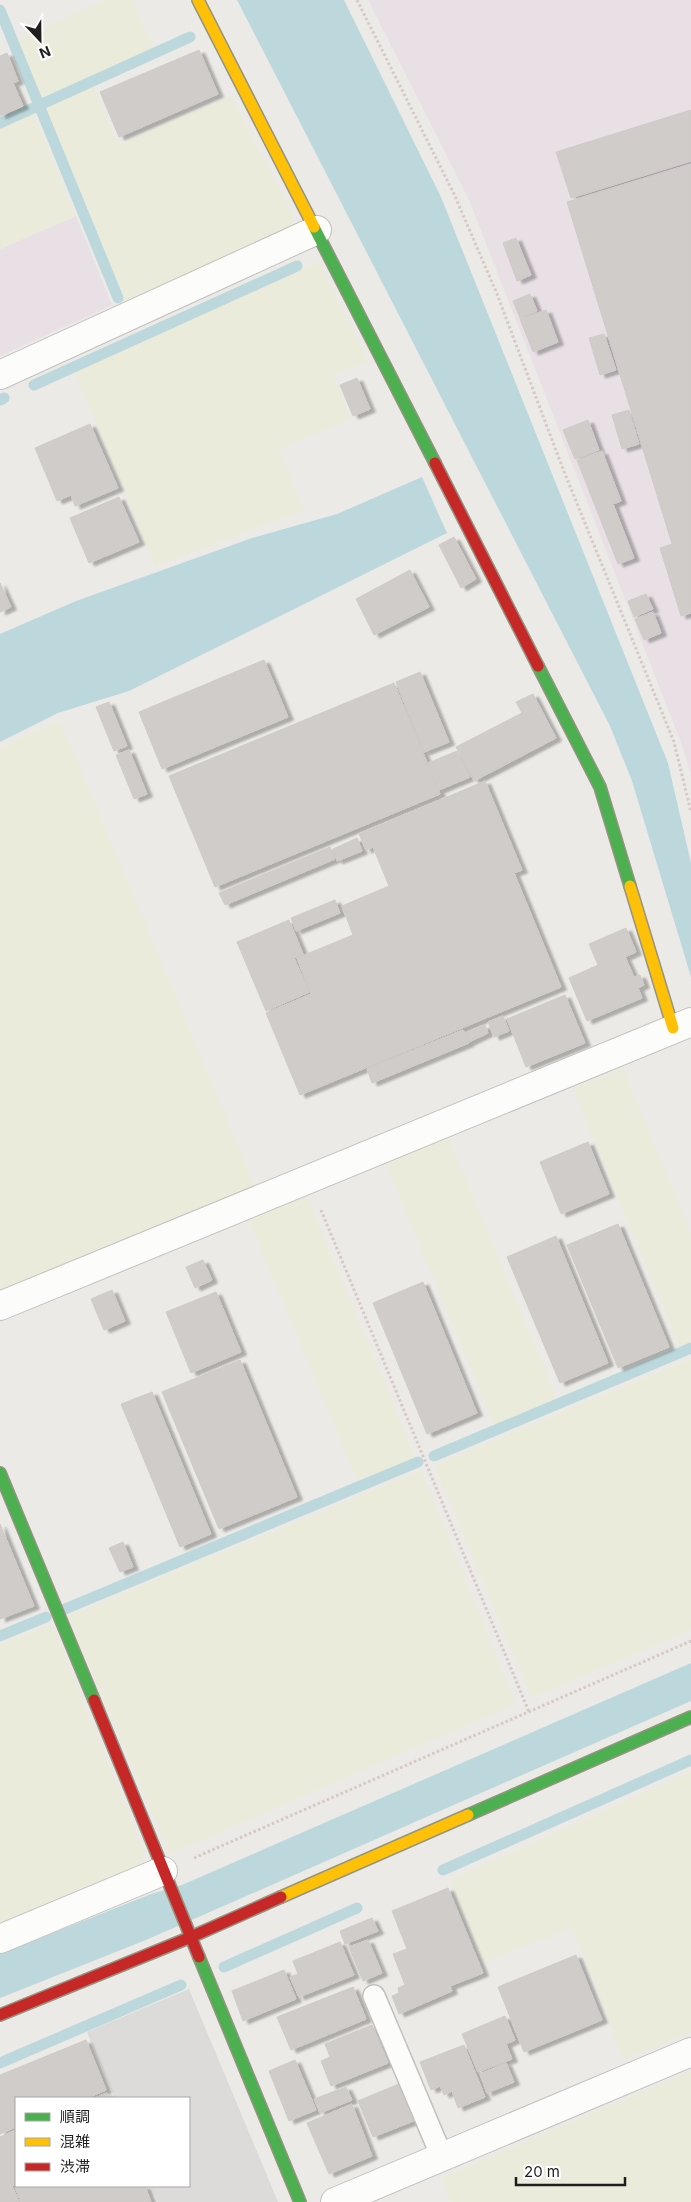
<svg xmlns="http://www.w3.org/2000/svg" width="691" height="2202" font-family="Inter,'Noto Sans JP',sans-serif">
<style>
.industrial{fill:#e9e0e6}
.farmland{fill:#ebebdb}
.parking{fill:#dcdbda}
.water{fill:#bdd8dc}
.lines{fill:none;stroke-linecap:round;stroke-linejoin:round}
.stream{stroke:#bdd8dc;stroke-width:11}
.building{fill:#cfccca;stroke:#cfcbc8;filter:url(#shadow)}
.lane-casing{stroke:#c2c1bf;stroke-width:24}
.street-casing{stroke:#c2c1bf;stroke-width:30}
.fast-casing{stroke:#949481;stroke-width:14}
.slow-casing{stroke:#949481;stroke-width:14}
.jam-casing{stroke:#949481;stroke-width:14}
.path{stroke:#d5c9c7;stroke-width:3;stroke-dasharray:2.5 2.5;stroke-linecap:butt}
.lane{stroke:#fcfcfb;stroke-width:21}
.street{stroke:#fcfcfb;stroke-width:28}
.fast{stroke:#4caf50;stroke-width:11}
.slow{stroke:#ffc107;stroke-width:11}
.jam{stroke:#c62828;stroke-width:11}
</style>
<defs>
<filter id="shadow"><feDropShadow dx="5.5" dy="3" stdDeviation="1" flood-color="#0004"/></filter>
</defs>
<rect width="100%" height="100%" fill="#eceae7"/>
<g class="industrial">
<polygon points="368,0 691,0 691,774 680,740 469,200"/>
<polygon points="76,216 112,305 0,356 0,249"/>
</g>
<g class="farmland">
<polygon points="106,0 133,0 155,52 41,101 16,39"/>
<polygon points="93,85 118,144 231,96 294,217 286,236 126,305 45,106"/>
<polygon points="33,113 76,216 0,249 0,127"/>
<polygon points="319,262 368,361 333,376 351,419 279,449 304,510 155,566 75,372"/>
<polygon points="60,720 256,1189 0,1295 0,750 9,743"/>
<polygon points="623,1068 691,1233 691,1344 680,1348 573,1089"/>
<polygon points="448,1137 557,1399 494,1425 386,1163"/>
<polygon points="307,1196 416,1459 358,1483 249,1220"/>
<polygon points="691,1359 691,1630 532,1698 434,1465"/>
<polygon points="421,1470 516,1704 170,1854 68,1616"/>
<polygon points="52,1624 144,1852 139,1869 0,1926 0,1645"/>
<polygon points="691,1771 691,2032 624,2059 572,1928 483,1962 450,1880"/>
<polygon points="691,2071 691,2202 451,2202 441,2178"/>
</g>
<polygon class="parking" points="189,1989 278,2202 158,2202 151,2186 189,2186 189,2098 115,2098 87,2032"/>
<g class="water">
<polygon points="237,0 344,0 441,197 668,763 691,863 691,977 632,781 610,726"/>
<polygon points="422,477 447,533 129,691 58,713 0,742 0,634 76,601 252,538 337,514"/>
<polygon points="691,1663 691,1701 146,1940 0,1998 0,1954 151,1894 182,1885"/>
</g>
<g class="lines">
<g class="stream">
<polyline points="0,10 118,298"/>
<polyline points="0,123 190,37"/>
<polyline points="34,385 297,266"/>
<polyline points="0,400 4,398"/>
<polyline points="434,1456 691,1348"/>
<polyline points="65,1609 418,1462"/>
<polyline points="0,1636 46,1617"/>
<polyline points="443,1870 691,1760"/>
<polyline points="224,1967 357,1908"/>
<polyline points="0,2063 181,1985"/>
</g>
</g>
<g class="building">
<polygon points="199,50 218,94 119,137 100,92"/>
<polygon points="7,53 18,81 13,83 23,106 0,116 0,56"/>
<polygon points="691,110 691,161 571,198 556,152"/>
<polygon points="691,164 691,613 681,616 660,548 672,544 567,202"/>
<polygon points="516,238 531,275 517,281 503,243"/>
<polygon points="530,294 537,311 520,318 513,301"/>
<polygon points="546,310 558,342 533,352 520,319"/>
<polygon points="604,334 616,370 600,375 589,338"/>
<polygon points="357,378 370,409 353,416 340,385"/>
<polygon points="629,410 639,444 622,449 612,415"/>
<polygon points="588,420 599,450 575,459 563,430"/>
<polygon points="90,424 118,488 75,506 71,495 57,501 35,448"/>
<polygon points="602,451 621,501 613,504 634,558 618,564 577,460"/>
<polygon points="119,497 139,542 89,563 70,518"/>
<polygon points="454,537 476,579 461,588 439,545"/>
<polygon points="410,570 429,607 374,635 356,599"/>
<polygon points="0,583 11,607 0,612"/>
<polygon points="646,594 653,609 634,617 628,601"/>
<polygon points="653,612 661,633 644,640 635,619"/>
<polygon points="264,660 288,717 162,769 139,712"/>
<polygon points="420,672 449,742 424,752 396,682"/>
<polygon points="394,683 440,794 215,887 169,776"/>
<polygon points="533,694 556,738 474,781 456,747 522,713 516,702"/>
<polygon points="109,702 127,746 114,751 96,707"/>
<polygon points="129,750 147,794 134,799 116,755"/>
<polygon points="457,751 470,777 439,790 428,763"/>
<polygon points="485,781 522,870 514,873 561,987 300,1095 266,1013 311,994 297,958 353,935 342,906 389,886 373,847 366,850 359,834"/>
<polygon points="357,838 362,851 337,861 333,849"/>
<polygon points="330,847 335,859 225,905 219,893"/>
<polygon points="335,900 340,913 296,931 291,918"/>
<polygon points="289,920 303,954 294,958 309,992 266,1011 237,942"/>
<polygon points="626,928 636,952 625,957 634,977 640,975 644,985 638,988 642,998 587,1021 569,978 598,965 589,944"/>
<polygon points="565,995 585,1043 526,1067 507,1019"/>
<polygon points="503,1016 509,1031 494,1037 488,1022"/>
<polygon points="485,1025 488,1033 469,1042 466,1033"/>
<polygon points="463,1030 469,1043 372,1083 367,1069"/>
<polygon points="588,1142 609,1194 561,1214 540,1162"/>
<polygon points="618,1224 669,1347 618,1368 567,1245"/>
<polygon points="556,1236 608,1363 560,1383 507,1257"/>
<polygon points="203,1260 212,1280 195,1288 186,1267"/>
<polygon points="423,1282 477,1413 427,1434 373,1303"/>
<polygon points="112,1290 125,1321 104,1330 91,1299"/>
<polygon points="216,1292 241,1352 191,1373 166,1312"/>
<polygon points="240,1360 297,1497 219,1529 162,1392"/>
<polygon points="152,1392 211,1534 180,1547 121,1404"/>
<polygon points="0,1524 34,1606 0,1619"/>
<polygon points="123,1542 133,1567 120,1572 109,1548"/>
<polygon points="448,1888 483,1973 450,1986 452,1991 399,2014 392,1996 399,1993 398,1988 405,1985 393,1954 407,1949 392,1911"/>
<polygon points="372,1918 378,1931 345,1944 340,1931"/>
<polygon points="368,1940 382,1973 363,1981 349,1947"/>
<polygon points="340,1942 354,1975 299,1997 290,1977 298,1974 293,1961"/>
<polygon points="576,1955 602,2020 524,2052 498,1987"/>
<polygon points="284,1970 296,1999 243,2021 232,1991"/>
<polygon points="353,1987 366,2019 291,2050 277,2017"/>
<polygon points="505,2016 515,2040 506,2044 512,2059 478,2072 462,2034"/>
<polygon points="372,2025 388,2063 331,2086 321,2061 330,2057 325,2044"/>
<polygon points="86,2040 106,2090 87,2098 16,2098 16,2127 0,2134 0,2075"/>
<polygon points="464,2045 485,2097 458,2108 452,2091 444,2095 440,2086 431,2090 420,2062"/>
<polygon points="295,2060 316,2110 289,2121 269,2071"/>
<polygon points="506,2063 514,2082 487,2093 480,2074"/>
<polygon points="401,2083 416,2120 373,2137 358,2101"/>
<polygon points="346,2087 352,2100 320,2113 314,2099"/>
<polygon points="107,2093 109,2098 95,2098"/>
<polygon points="352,2104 372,2156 329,2174 307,2123"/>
<polygon points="16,2130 16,2184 12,2186 19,2202 0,2202 0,2137"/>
<polygon points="18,2186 145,2186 151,2202 21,2202 15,2187"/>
</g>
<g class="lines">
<g class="lane-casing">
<polyline id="lane" points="374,1996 442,2157"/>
</g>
<g class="street-casing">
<g id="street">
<polyline points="0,375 317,230"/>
<polyline points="0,1306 691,1022"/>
<polyline points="0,1939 163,1871"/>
<polyline points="335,2202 691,2052"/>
</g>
</g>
<g class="fast-casing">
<g id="fast">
<polyline points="314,227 435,463"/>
<polyline points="538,666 600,787 630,886"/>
<polyline points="0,1473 94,1700"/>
<polyline points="468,1815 691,1717"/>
<polyline points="199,1957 300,2202"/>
</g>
</g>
<g class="slow-casing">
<g id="slow">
<polyline points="198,0 314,227"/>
<polyline points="630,886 673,1028"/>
<polyline points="281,1897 468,1815"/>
</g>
</g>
<g class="jam-casing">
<g id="jam">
<polyline points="435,463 538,666"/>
<polyline points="94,1700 199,1957"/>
<polyline points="0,2015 191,1937 281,1897"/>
</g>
</g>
<g class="path">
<polyline points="357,0 454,194 497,294 563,469 674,742 691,812"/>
<polyline points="321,1210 529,1712"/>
<polyline points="194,1858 691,1641"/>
</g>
<use href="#lane" class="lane"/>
<use href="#street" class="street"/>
<use href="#fast" class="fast"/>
<use href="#slow" class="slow"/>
<use href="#jam" class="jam"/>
</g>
<rect x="15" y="2097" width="175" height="90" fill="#ffffff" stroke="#a5a5a5"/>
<rect x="25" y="2113" width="25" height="8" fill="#4caf50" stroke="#a5a5a5"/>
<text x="60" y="2122" font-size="15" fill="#1e1e1e">順調</text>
<rect x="25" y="2138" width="25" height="8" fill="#ffc107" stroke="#a5a5a5"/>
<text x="60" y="2147" font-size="15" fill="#1e1e1e">混雑</text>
<rect x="25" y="2163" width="25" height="8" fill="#c62828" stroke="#a5a5a5"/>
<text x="60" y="2172" font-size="15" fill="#1e1e1e">渋滞</text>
<g transform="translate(40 40) rotate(158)" stroke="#ffffff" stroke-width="4" paint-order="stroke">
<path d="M0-4L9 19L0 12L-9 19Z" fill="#1e1e1e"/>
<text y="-8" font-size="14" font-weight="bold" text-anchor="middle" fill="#1e1e1e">N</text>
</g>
<path d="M516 2177v8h109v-8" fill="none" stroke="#1e1e1e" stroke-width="2.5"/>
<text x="524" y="2177" font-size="15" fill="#1e1e1e" stroke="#ffffff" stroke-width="4" paint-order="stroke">20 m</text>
</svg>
